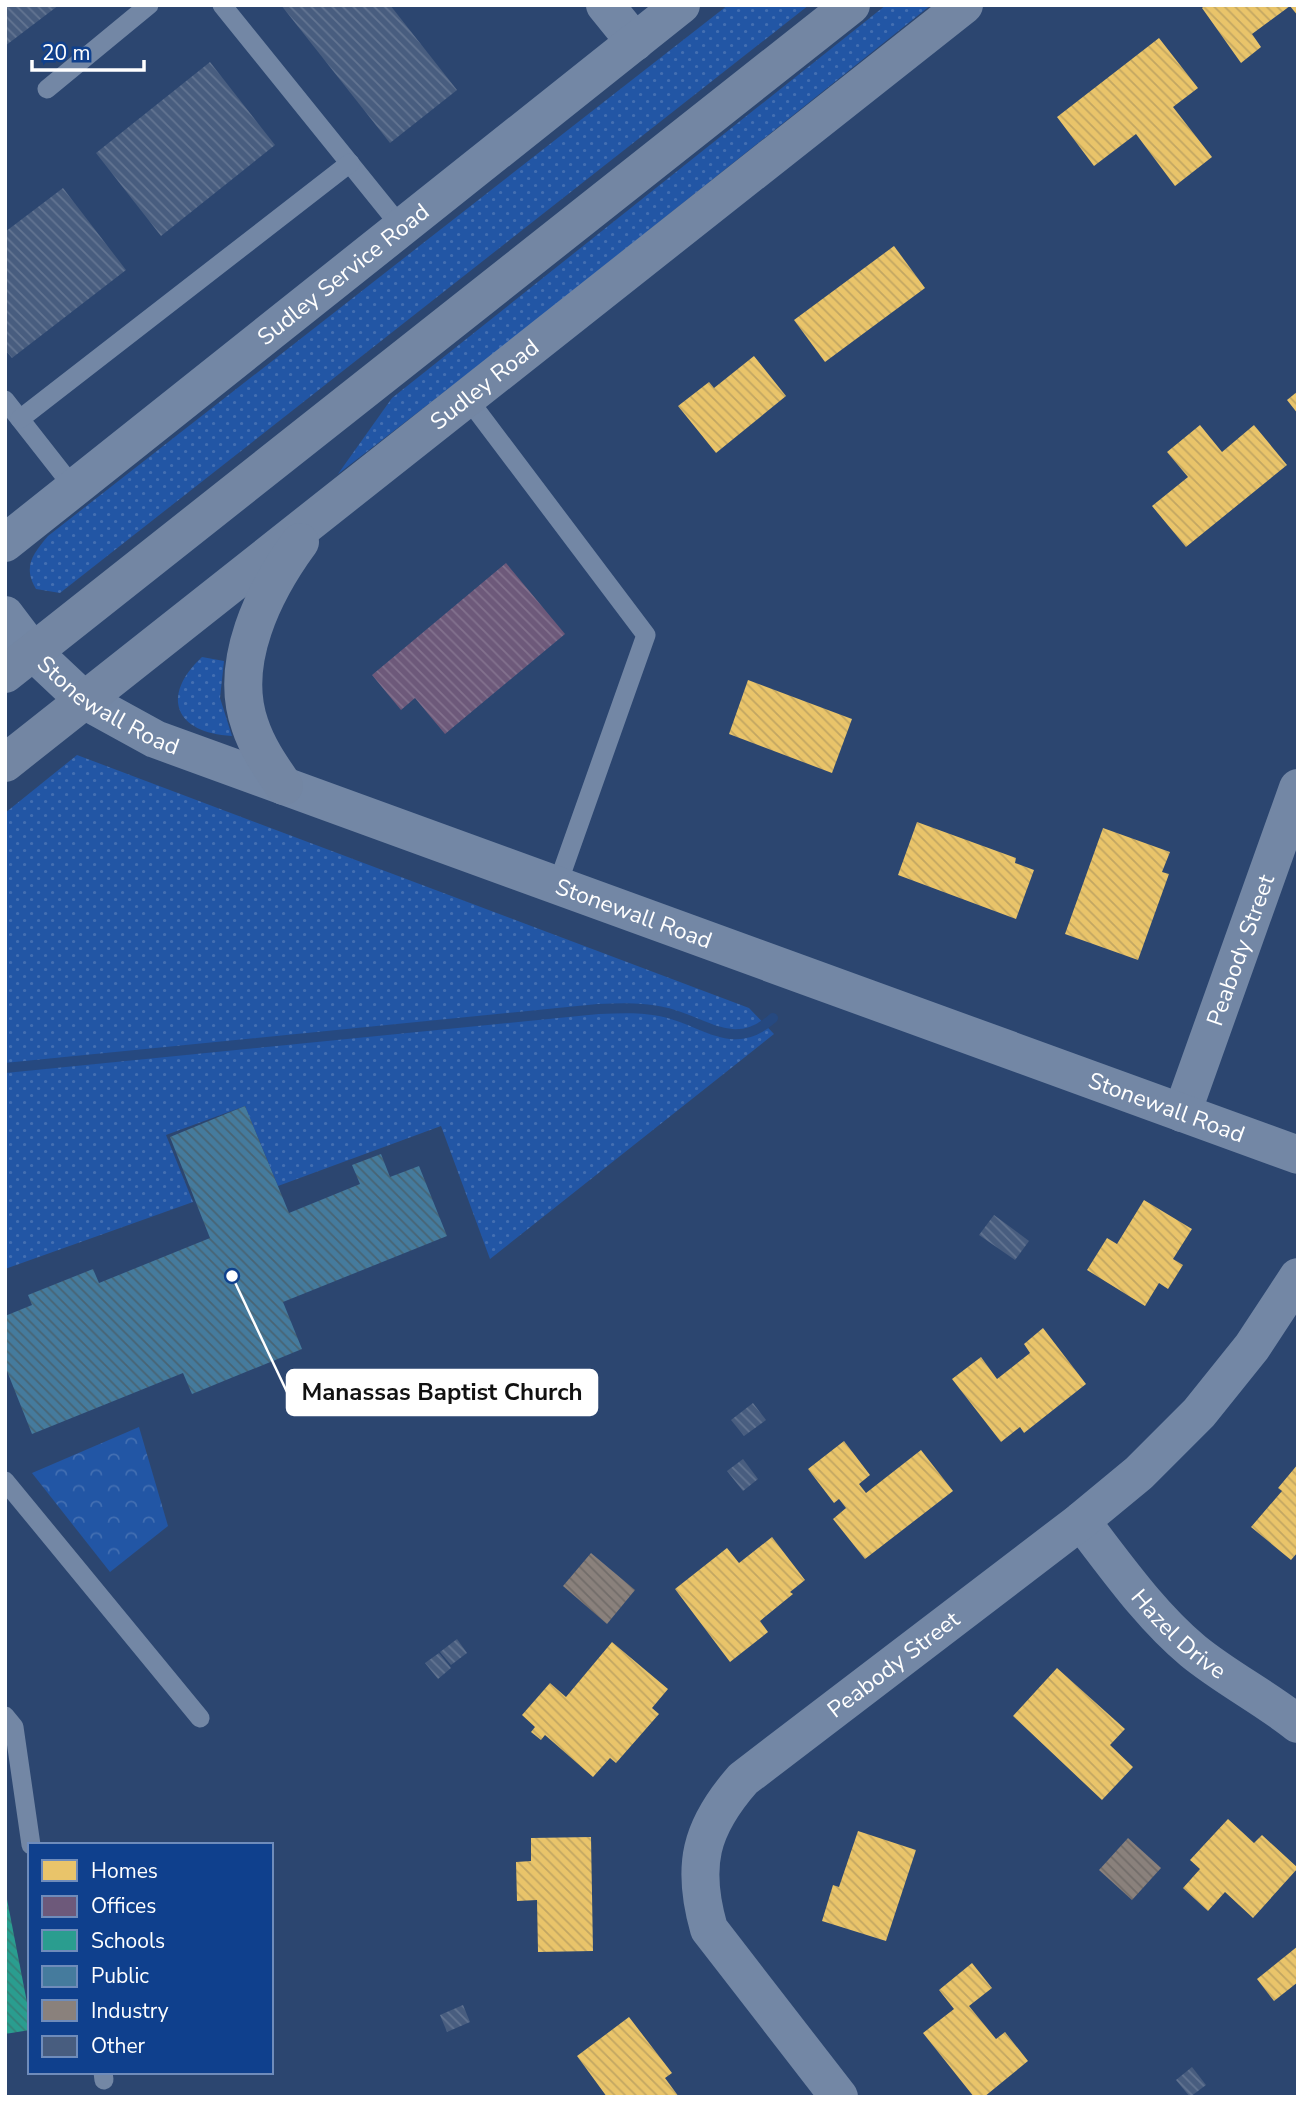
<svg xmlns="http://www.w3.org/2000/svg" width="1303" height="2102" font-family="'Nunito Sans',sans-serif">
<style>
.grass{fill:url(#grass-dots)}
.park{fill:url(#park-crowns)}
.homes{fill:url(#homes-back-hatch)}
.offices{fill:url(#offices-back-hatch)}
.schools{fill:url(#schools-back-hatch)}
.public{fill:url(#public-back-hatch)}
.industry{fill:url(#industry-back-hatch)}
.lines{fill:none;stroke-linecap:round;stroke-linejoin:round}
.stream{stroke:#264980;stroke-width:10}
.building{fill:url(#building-back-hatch)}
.service{stroke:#7387a5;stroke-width:19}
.minor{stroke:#7387a5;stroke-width:38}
.tertiary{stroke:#7387a5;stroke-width:38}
.primary{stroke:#7386a3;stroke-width:38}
.labels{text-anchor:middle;stroke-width:7;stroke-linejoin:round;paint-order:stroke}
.street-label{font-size:23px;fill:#fff;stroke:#0f408d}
.leader{fill:none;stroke:#fff;stroke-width:2.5}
.callout-dot{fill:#fff;stroke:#0f408d;stroke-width:2.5}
.callout{fill:#fff;stroke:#fff;stroke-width:2.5}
.callout-label{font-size:24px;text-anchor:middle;font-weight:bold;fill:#111}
</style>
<defs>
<pattern id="grass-dots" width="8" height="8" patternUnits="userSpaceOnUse" patternTransform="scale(1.75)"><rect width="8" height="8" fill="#2256a5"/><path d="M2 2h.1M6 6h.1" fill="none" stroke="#436fb2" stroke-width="1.8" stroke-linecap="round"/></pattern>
<pattern id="park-crowns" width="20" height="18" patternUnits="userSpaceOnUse" patternTransform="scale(1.75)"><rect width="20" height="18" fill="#2256a5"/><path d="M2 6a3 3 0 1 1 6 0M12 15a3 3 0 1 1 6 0" fill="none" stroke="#436fb2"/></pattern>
<pattern id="homes-back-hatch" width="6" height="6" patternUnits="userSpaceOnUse" patternTransform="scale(1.75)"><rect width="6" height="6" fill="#e9c46a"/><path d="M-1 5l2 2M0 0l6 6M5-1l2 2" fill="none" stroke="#c2a662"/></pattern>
<pattern id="offices-back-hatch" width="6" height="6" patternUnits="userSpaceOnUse" patternTransform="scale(1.75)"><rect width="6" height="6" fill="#6d597a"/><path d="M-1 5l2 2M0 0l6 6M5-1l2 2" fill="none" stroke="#83728e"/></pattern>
<pattern id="schools-back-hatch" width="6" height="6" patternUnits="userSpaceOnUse" patternTransform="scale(1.75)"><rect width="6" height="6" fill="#2a9d8f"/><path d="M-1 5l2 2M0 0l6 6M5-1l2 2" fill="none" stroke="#368178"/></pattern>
<pattern id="public-back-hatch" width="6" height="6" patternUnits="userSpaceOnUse" patternTransform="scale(1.75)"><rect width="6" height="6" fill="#457b9d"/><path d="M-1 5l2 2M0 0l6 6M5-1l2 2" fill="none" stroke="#486474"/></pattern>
<pattern id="industry-back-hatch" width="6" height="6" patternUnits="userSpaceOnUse" patternTransform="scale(1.75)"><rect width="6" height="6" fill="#8a817c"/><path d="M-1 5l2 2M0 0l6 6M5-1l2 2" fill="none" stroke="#716c69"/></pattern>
<pattern id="building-back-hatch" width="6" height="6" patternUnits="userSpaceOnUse" patternTransform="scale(1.75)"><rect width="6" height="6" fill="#485d7f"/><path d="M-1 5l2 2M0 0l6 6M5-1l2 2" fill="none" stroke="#637592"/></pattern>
</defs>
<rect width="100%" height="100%" fill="#2c4670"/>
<g class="grass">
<path d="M728,5H809L60,593L36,589C23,567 32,555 48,536Z"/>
<polygon points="886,5 931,5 505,345 338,474 392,398"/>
<path d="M202,657L224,661L220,698L232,736C175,733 160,696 202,657Z"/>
<polygon points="77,755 749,1008 774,1034 490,1259 441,1126 278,1186 245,1106 166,1135 193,1202 5,1269 5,813"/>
</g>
<polygon class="park" points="139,1427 168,1526 110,1572 32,1473"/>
<g class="homes">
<polygon points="1205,5 1298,5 1298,16 1290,6 1252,34 1261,47 1241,63 1202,8"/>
<polygon points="1159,38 1198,88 1173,107 1212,157 1175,186 1136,134 1094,166 1057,117"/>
<polygon points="894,246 925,288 825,362 794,320"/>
<polygon points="754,356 786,396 716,453 678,406 709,382 714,388"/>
<polygon points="1298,391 1298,414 1287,400"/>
<polygon points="1200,425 1222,452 1254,425 1287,465 1186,547 1152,506 1188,477 1167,452"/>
<polygon points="748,680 852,719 832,773 729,734"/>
<polygon points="917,822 1016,858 1015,863 1034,870 1016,919 898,875"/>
<polygon points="1103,828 1170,852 1162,872 1169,874 1138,960 1065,934"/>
<polygon points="1144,1200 1192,1229 1173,1259 1183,1265 1168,1289 1159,1283 1145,1306 1087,1270 1107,1238 1117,1244"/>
<polygon points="1043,1328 1086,1384 1024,1433 1020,1427 1001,1442 952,1379 981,1357 997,1379 1030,1353 1024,1344"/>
<polygon points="844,1441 870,1475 859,1484 866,1493 921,1450 953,1491 865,1559 833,1519 846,1508 839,1499 834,1503 808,1469"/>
<polygon points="1298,1464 1298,1552 1291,1560 1251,1527 1282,1491 1278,1488"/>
<polygon points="772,1537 805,1580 790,1592 793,1594 760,1621 768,1632 730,1662 675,1589 727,1548 739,1563"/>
<polygon points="612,1642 668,1689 652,1708 659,1714 616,1763 610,1758 593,1777 545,1735 541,1740 531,1732 535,1727 522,1715 550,1683 566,1697"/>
<polygon points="1057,1668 1125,1729 1110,1745 1133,1767 1102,1800 1013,1716"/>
<polygon points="1228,1819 1254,1843 1262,1835 1298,1868 1253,1918 1225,1892 1208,1911 1183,1888 1200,1869 1190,1860"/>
<polygon points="858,1831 916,1850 886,1941 822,1921 833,1885 839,1887"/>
<polygon points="591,1837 593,1951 538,1952 537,1900 517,1901 516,1862 531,1861 531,1838"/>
<polygon points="1298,1946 1298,1982 1274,2001 1257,1979"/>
<polygon points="972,1963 992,1988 969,2006 996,2039 1005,2032 1028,2061 984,2097 974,2097 923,2033 954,2009 939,1990"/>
<polygon points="629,2017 672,2073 665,2078 679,2097 607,2097 577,2056"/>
</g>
<polygon class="offices" points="506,563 565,634 445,734 415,698 401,710 372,675"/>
<polygon class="schools" points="5,1889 30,2018 30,2030 5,2034"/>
<polygon class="public" points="245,1106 289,1213 360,1184 352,1165 381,1154 390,1177 419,1166 447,1236 283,1302 302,1349 192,1394 183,1373 32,1434 5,1366 5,1316 32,1305 28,1295 93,1269 99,1283 210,1238 170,1137"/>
<g class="industry">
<polygon points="591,1553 635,1590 607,1624 563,1586"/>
<polygon points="1128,1838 1161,1868 1132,1900 1099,1870"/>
</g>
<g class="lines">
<path class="stream" d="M5,1068L598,1009C621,1008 645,1007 668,1013C709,1024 735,1052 773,1018"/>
</g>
<g class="building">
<polygon points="5,5 59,5 5,46"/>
<polygon points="281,5 390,5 457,90 390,143"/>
<polygon points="210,62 275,145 161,236 96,153"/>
<polygon points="63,188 126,270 12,358 5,350 5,232"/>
<polygon points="994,1215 1029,1241 1015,1260 979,1235"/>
<polygon points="753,1403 766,1420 744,1436 731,1420"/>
<polygon points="743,1459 758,1479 743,1491 727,1471"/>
<polygon points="457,1639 467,1653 451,1665 440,1652"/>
<polygon points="439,1653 451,1668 438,1679 425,1663"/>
<polygon points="463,2005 470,2022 447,2032 440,2015"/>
<polygon points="1192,2067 1206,2085 1190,2097 1176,2080"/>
</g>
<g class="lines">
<g class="service">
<polyline points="222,5 402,228"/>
<polyline points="47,89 149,5"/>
<polyline points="468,399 646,635 557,886"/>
<polyline points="5,400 74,488"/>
<polyline points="20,419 350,163"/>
<polyline points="5,1481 200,1718"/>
<polyline points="5,1716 14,1727 31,1845"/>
<polyline points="103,2072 104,2080"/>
</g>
<g class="minor">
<polyline points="605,5 635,42"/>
<path id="s1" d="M5,543L681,5"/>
<path id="s2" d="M1182,1113L1298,788"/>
<path id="s3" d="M1081,1521C1116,1566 1149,1614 1193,1651C1226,1678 1264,1697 1298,1724"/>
<path id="s4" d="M839,2097L709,1929C691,1866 700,1828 743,1779L1081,1521L1139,1473L1199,1413L1252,1347L1298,1277"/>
</g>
<path class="tertiary" id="s5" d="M5,615L33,652L84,700L155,739L1298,1155"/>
<g class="primary">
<polyline points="5,674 851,5"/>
<path id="s6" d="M5,763L964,5"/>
<path d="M284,786C271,767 257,747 250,725C228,663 264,591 300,542"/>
</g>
</g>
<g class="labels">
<g class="street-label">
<text dy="8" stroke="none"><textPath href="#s1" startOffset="432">Sudley Service Road</textPath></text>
<text dy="8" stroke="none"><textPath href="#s6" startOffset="611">Sudley Road</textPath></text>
<text dy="8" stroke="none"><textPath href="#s5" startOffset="140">Stonewall Road</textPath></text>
<text dy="8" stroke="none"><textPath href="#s5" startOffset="707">Stonewall Road</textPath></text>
<text dy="8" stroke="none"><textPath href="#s2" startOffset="173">Peabody Street</textPath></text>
<text dy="8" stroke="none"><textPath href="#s5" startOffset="1274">Stonewall Road</textPath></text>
<text dy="8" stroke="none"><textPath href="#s3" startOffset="150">Hazel Drive</textPath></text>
<text dy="8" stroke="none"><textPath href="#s4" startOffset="564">Peabody Street</textPath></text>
</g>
</g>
<path class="leader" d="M232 1276L287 1392"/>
<circle class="callout-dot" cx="232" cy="1276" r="7"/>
<rect class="callout" x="287" y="1370" width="310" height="45" rx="7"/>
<g class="callout-label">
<text x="442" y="1400">Manassas Baptist Church</text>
</g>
<rect width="1303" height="2102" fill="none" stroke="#ffffff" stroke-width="14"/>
<rect x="28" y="1843" width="245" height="231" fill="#0f408d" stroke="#6f8cbb" stroke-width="2"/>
<rect x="42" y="1860" width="35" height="21" fill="#e9c46a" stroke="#6f8cbb" stroke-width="2"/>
<text x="91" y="1878" font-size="21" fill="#ffffff">Homes</text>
<rect x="42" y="1896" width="35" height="21" fill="#6d597a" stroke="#6f8cbb" stroke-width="2"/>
<text x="91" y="1913" font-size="21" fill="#ffffff">Offices</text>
<rect x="42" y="1930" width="35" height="21" fill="#2a9d8f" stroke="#6f8cbb" stroke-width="2"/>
<text x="91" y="1948" font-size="21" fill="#ffffff">Schools</text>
<rect x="42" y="1966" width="35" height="21" fill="#457b9d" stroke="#6f8cbb" stroke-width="2"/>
<text x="91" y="1983" font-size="21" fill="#ffffff">Public</text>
<rect x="42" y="2000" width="35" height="21" fill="#8a817c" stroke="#6f8cbb" stroke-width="2"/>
<text x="91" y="2018" font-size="21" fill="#ffffff">Industry</text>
<rect x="42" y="2036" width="35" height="21" fill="#485d7f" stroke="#6f8cbb" stroke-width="2"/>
<text x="91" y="2053" font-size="21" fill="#ffffff">Other</text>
<path d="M32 60v10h112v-10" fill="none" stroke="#ffffff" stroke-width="3.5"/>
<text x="42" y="60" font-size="21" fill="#ffffff" stroke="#0f408d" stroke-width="5" paint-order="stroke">20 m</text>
</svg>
